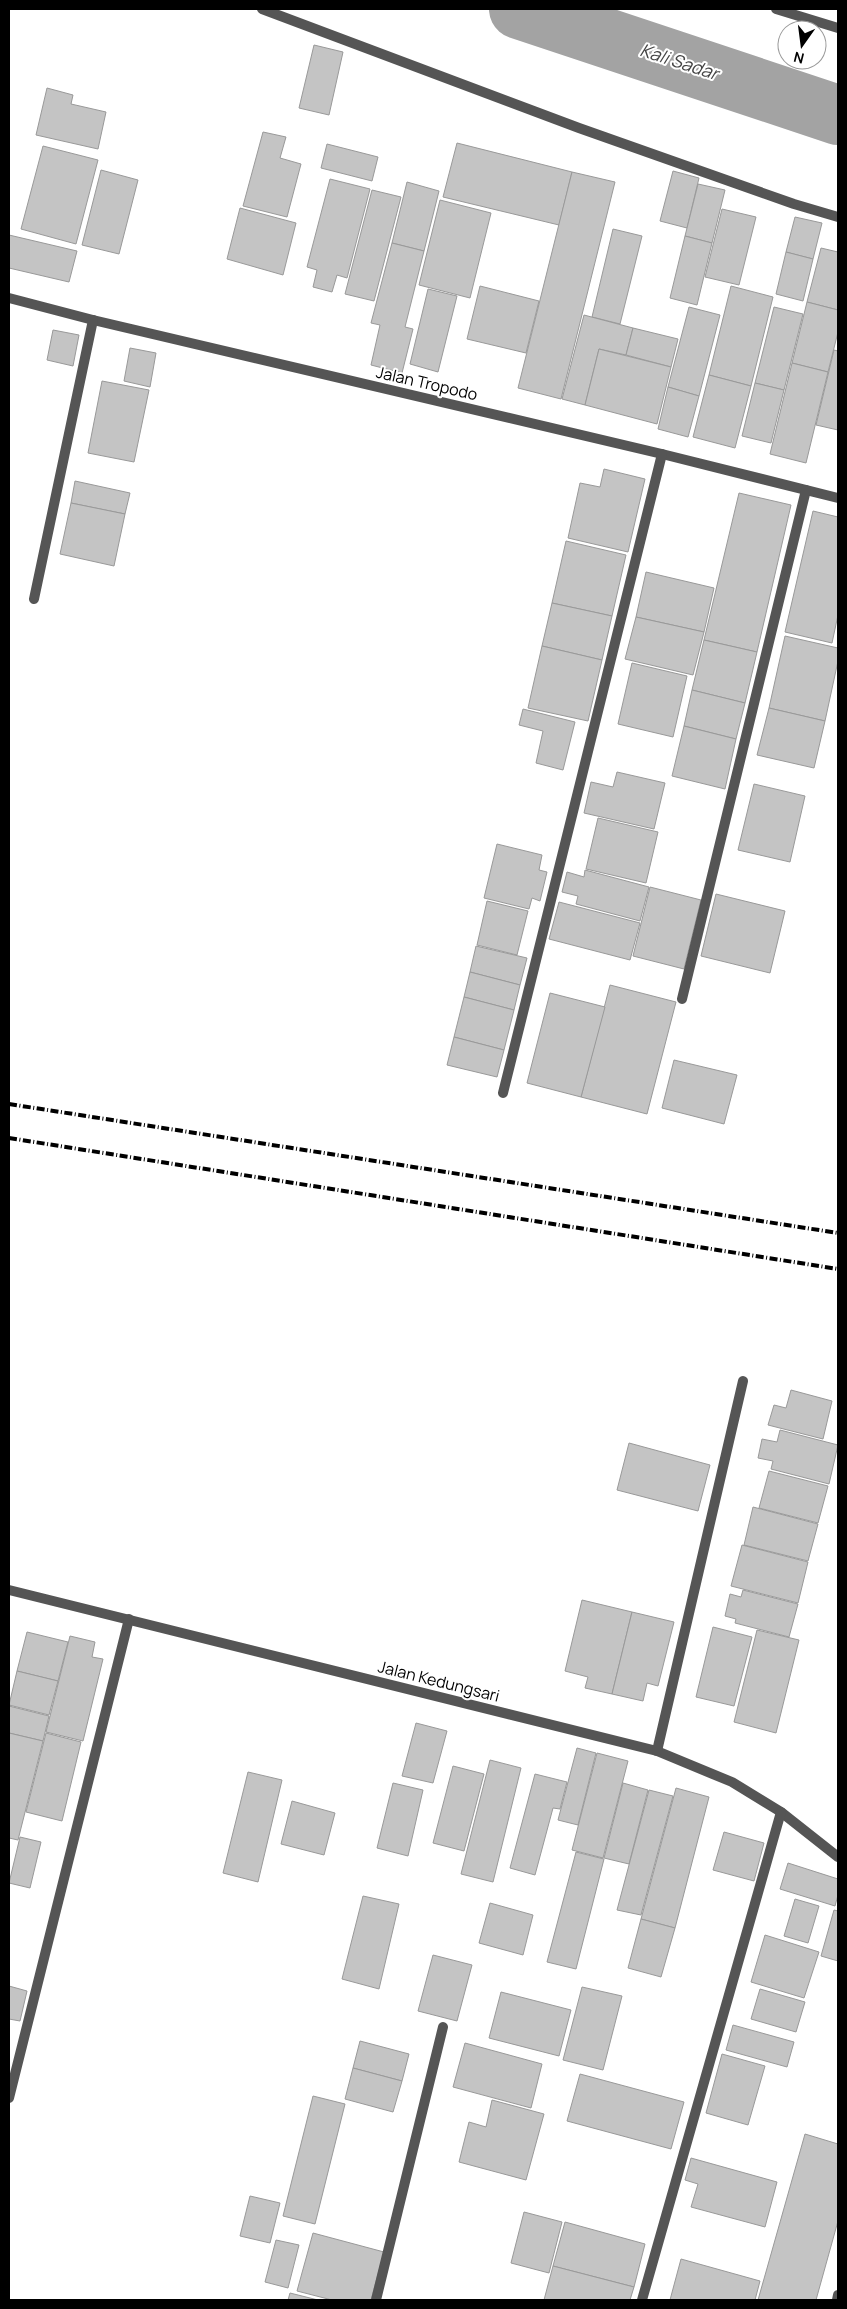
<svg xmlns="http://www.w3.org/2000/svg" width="847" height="2309" font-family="Manrope,sans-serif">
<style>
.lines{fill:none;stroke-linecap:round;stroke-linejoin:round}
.river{stroke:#a3a3a3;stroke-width:60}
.building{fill:#c4c4c4;stroke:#999}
.service{stroke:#555;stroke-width:10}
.minor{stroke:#555;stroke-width:10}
.rail{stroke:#000;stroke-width:4;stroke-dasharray:8 2.5 1 2.5;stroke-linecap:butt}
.labels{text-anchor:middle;stroke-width:4;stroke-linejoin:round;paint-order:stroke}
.street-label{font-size:16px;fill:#000;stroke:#fff}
.water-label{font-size:18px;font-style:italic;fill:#444;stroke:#fff}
</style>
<rect width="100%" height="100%" fill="#fff"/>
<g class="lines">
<polyline class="river" points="519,9 838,115"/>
</g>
<g class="building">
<polygon points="314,45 343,52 329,115 299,108"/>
<polygon points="47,88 73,95 71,104 106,112 98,149 36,135"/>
<polygon points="263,132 286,137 280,158 301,164 287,217 243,206"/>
<polygon points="457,143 572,172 559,225 443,197"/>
<polygon points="327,144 378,157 372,181 321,168"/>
<polygon points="43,146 98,160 76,244 21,229"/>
<polygon points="101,170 138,180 119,254 82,245"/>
<polygon points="673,171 699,178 687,228 660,221"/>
<polygon points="572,172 615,182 561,399 518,388"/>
<polygon points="330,179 370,189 347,278 337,275 332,292 313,287 317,270 307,267"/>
<polygon points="407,182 439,191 424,251 392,243"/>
<polygon points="698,184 725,190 712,243 685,236"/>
<polygon points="372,190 401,197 374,301 345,294"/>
<polygon points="440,200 491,213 470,298 419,285"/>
<polygon points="240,208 296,223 283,275 227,259"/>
<polygon points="722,209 756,217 739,285 705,277"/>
<polygon points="795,217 822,223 813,259 786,252"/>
<polygon points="613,229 642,236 620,324 592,317"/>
<polygon points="9,235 77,251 69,282 9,268"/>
<polygon points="685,236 712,243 697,305 670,298"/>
<polygon points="392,243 424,251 405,327 413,329 402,373 371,365 380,325 371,323"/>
<polygon points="821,248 838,252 838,310 807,302"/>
<polygon points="786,252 813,259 803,301 776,294"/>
<polygon points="480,286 539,301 526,353 467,339"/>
<polygon points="731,286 773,297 751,386 709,375"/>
<polygon points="428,289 457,296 438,372 410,364"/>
<polygon points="807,302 838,310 838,332 828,372 792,363"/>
<polygon points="689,307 720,315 699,396 668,387"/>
<polygon points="774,307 803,314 784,390 755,383"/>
<polygon points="584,315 633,328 626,355 599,349 585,405 562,399"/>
<polygon points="633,328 678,339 671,367 626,355"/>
<polygon points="53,330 79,335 73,366 47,360"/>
<polygon points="130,348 156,353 150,387 124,381"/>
<polygon points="599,349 671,367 657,424 585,405"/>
<polygon points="834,350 838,351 838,430 816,425"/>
<polygon points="792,363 828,372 806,463 770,454"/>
<polygon points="709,375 751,386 735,448 693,437"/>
<polygon points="102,381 149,390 134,462 88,453"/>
<polygon points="755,383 784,390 771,443 742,436"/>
<polygon points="668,387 699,396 688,437 658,429"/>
<polygon points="604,469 645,479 628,552 568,538 580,483 600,487"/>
<polygon points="75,481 130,493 125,514 71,503"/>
<polygon points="739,493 791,505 757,652 704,640"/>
<polygon points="71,503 125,514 114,566 60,554"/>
<polygon points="813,511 838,517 838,615 832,643 785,632"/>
<polygon points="566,541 626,555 612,616 552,603"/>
<polygon points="646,572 714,588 704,632 636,617"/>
<polygon points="552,603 612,616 602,660 542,646"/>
<polygon points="636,617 704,632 693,675 625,659"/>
<polygon points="785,636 838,648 838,661 825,721 769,708"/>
<polygon points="704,640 757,652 745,703 692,690"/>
<polygon points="542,646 602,660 588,721 528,708"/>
<polygon points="632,663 687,676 673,737 618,724"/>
<polygon points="692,690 745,703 736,739 684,726"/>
<polygon points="769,708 825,721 814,768 757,755"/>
<polygon points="523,709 575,722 563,770 536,763 543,731 519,725"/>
<polygon points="684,726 736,739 725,789 672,776"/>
<polygon points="617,772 665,783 654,829 584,813 591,782 613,787"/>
<polygon points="754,784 805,796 790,862 738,850"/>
<polygon points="598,818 658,832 646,883 586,869"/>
<polygon points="497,844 542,855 539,870 547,872 540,901 532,898 529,909 484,898"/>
<polygon points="585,870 649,887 640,921 576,904 578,896 562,892 567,872 584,877"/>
<polygon points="650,887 701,900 684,969 633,956"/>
<polygon points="716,894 785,911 770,973 701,956"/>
<polygon points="487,901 528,911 517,955 477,945"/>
<polygon points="559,902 640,923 630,960 549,939"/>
<polygon points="476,946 527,958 520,985 470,972"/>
<polygon points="470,972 520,985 514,1010 464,997"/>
<polygon points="610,985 676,1002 647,1114 581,1097"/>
<polygon points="550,993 605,1007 581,1097 527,1083"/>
<polygon points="464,997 514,1010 504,1050 454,1037"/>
<polygon points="454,1037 504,1050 497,1077 447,1065"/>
<polygon points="674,1060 737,1075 724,1124 662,1108"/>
<polygon points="791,1390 832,1401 823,1439 768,1425 774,1405 786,1408"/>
<polygon points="780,1430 838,1445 829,1484 771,1469 773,1461 758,1458 762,1439 777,1442"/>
<polygon points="629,1443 710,1465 698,1511 617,1490"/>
<polygon points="769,1471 828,1486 818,1523 759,1508"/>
<polygon points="753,1507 818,1524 808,1561 744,1545"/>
<polygon points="742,1545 808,1562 798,1603 731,1586"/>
<polygon points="743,1590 798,1604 789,1637 735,1623 736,1619 725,1616 730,1594 741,1597"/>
<polygon points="582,1600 632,1612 612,1694 585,1688 588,1677 565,1671"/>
<polygon points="632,1612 674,1622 658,1686 647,1683 643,1701 612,1694"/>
<polygon points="713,1627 752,1637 734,1706 696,1697"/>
<polygon points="757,1630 799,1640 776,1733 734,1722"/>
<polygon points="27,1632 68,1642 58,1681 17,1671"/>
<polygon points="70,1636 95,1642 92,1657 103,1659 83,1741 46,1732"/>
<polygon points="17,1671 58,1681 49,1715 9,1705"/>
<polygon points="9,1706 49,1716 43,1741 9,1733"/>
<polygon points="416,1723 447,1731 433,1783 402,1776"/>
<polygon points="9,1733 43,1741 18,1840 9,1838"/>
<polygon points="46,1733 81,1742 62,1821 26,1812"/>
<polygon points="577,1748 596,1753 578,1825 558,1820"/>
<polygon points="597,1753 628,1761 603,1858 572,1850"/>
<polygon points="490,1760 521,1768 493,1882 461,1874"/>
<polygon points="453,1766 484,1774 464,1851 433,1843"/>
<polygon points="248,1772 282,1780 258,1882 223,1873"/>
<polygon points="535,1774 567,1782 560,1809 553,1808 535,1875 510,1868"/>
<polygon points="393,1783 423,1790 408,1856 377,1848"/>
<polygon points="623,1783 648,1790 629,1864 604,1858"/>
<polygon points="676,1788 709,1797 675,1928 641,1919"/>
<polygon points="649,1790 673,1796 641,1915 617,1910"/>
<polygon points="292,1801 335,1813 324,1855 281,1844"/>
<polygon points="724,1832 764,1843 754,1881 713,1870"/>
<polygon points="20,1837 41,1842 30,1888 9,1883"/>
<polygon points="576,1852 604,1859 576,1969 547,1962"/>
<polygon points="788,1863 838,1879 838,1895 835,1906 780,1889"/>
<polygon points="363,1896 399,1904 379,1989 342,1979"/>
<polygon points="795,1899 819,1906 808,1943 784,1936"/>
<polygon points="490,1903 533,1915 523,1955 479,1943"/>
<polygon points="834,1910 838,1911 838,1961 821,1956"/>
<polygon points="641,1919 675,1928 661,1977 628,1968"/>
<polygon points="765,1935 819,1952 804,1998 751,1982"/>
<polygon points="433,1955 472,1965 457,2021 418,2011"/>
<polygon points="9,1986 27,1991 20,2021 9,2019"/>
<polygon points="582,1987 622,1996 603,2070 563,2060"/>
<polygon points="760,1989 805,2002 796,2032 751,2019"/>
<polygon points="501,1992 571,2010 559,2056 489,2038"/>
<polygon points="733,2025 794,2042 787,2067 726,2050"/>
<polygon points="360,2041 409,2054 402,2081 353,2068"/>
<polygon points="465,2043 542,2064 531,2108 453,2087"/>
<polygon points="722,2054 765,2066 748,2125 706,2113"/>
<polygon points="353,2068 402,2081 393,2112 345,2099"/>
<polygon points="580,2074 684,2102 671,2149 567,2121"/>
<polygon points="313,2096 345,2104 315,2224 283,2216"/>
<polygon points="492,2100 544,2114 526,2180 459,2162 469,2122 486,2127"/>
<polygon points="805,2134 838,2144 838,2221 816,2300 758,2300"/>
<polygon points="691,2158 777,2182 765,2227 691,2207 698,2184 685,2180"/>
<polygon points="250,2196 280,2203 270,2243 240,2236"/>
<polygon points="524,2212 562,2222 549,2273 511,2263"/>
<polygon points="565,2222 645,2244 634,2287 553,2266"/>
<polygon points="313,2233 384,2252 371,2300 332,2300 297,2291"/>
<polygon points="276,2240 299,2245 288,2288 265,2282"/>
<polygon points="681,2259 760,2281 755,2300 670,2300"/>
<polygon points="553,2266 634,2287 630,2300 544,2300"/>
<polygon points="290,2293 318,2300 288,2300"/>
</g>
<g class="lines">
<polyline class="service" points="837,2300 838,2295"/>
<g class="minor">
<polyline points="262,9 579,128 794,204 838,217"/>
<polyline points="776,9 838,28"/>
<polyline points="9,298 93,320 662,454 838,498"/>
<polyline points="34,599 93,320"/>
<polyline points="682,999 806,490"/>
<polyline points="503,1093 662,454"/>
<polyline points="9,1590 657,1751 732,1782 781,1812 838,1857"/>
<polyline points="657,1751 743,1381"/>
<polyline points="9,2098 129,1619"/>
<polyline points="376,2300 443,2027"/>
<polyline points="642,2300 781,1812"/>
</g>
<g class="rail">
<polyline points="9,1104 838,1233"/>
<polyline points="9,1138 838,1269"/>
</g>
</g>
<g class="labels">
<g class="street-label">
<text transform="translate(427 383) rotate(13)" y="6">Jalan Tropodo</text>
<text transform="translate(439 1681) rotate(14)" y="6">Jalan Kedungsari</text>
</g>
<g class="water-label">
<text transform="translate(679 62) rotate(18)" y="6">Kali Sadar</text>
</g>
</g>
<rect width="847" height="2309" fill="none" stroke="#000000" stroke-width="20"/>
<g transform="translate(802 45) rotate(194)"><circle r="24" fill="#ffffff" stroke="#999999"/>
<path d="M0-4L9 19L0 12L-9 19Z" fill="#000000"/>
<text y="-8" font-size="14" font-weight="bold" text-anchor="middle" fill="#000000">N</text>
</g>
</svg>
